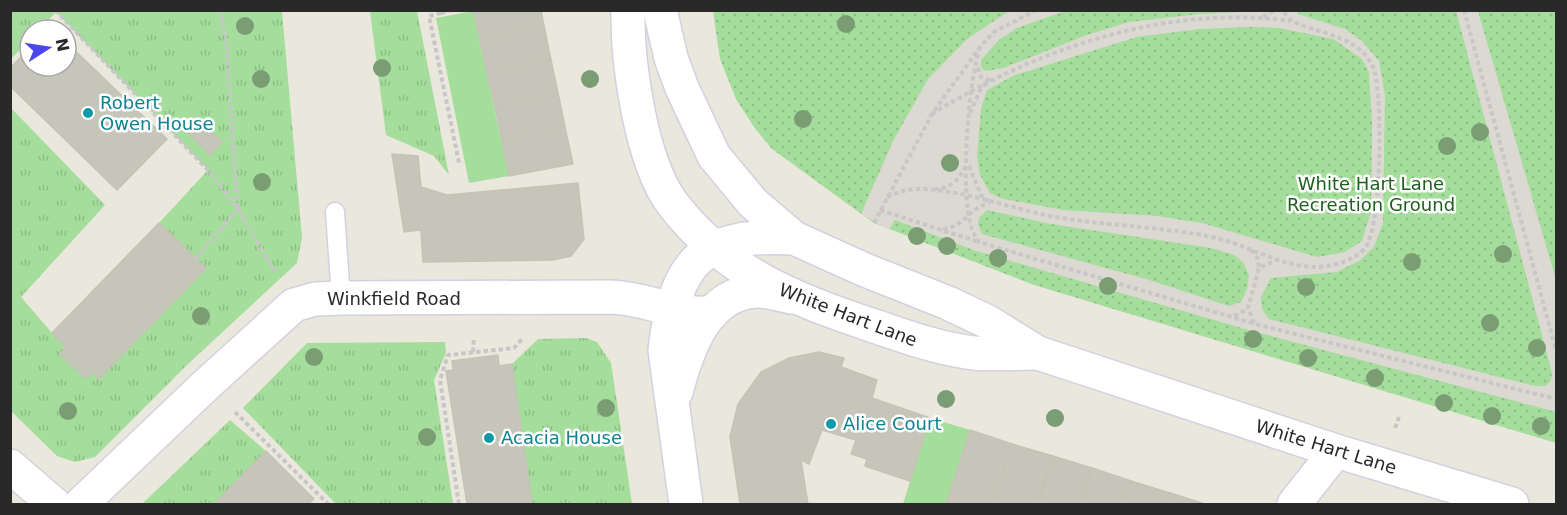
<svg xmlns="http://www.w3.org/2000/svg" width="1567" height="515" font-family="'DejaVu Sans',sans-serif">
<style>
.grass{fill:url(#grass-tufts)}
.park{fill:url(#park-dots)}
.garden{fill:#a5dd9c}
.plaza{fill:#dbd9d2;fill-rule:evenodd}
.building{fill:#c6c5ba;stroke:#c5c3b6;stroke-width:1.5}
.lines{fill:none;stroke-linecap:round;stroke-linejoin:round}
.lane-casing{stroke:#d2d1e1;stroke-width:21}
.street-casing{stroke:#d2d1e1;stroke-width:36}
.secondary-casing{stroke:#d2d1e1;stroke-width:36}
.path{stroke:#c7c7c7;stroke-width:4;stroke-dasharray:4.5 3;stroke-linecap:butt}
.lane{stroke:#fff;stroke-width:18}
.street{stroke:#fff;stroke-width:33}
.secondary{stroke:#fff;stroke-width:33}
.tree{fill:#7a9d74}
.culture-dot{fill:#0f9aa8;stroke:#fff;stroke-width:2}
.labels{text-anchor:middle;stroke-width:5;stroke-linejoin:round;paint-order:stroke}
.culture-label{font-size:18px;fill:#0d838f;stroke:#fff;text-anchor:start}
.park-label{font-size:18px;fill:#1f601f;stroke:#fff}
.street-label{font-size:18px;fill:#292929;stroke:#fff}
</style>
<defs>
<pattern id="grass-tufts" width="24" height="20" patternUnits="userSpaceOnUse" patternTransform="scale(1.5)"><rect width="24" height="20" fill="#a5dd9c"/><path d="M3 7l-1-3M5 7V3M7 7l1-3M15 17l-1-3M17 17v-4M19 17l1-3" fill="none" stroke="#8ebe86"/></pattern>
<pattern id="park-dots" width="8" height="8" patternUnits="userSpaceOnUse" patternTransform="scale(1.5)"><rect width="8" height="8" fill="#a5dd9c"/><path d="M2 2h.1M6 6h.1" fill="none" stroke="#8ebe86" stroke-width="1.8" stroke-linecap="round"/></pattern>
</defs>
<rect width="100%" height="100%" fill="#eae7dc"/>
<g class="grass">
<polygon points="10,11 282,11 302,238 297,263 188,364 95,457 75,462 57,456 11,411 11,108 105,205 21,297 52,333 98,378 206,269 159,223 208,170 56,12 39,30 30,30 30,39 11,59"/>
<polygon points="370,11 417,11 449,175 434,156 386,135"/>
<polygon points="586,338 597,342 611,363 632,504 532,504 512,364 538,339"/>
<polygon points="445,342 446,353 434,380 453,504 336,504 243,408 307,343"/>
<polygon points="230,420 266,451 214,504 142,504"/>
</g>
<polygon class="park" points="713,11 1556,11 1556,443 1034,285 874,223 772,149 754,127 736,99 720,59"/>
<g class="garden">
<polygon points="473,11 509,176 469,183 436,18"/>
<polygon points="930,418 970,430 946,504 903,504"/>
</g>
<path class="plaza" d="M1262,11H1296L1298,14L1345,29L1362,41L1379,61L1385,95L1383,223L1374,247L1359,261L1337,272L1271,278L1261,297L1262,309L1269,319L1535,386H1546L1551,380L1552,373L1456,11H1478L1556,280V412L1245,329L976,251L895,220L889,230L861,214L893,141L928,79L967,39L1009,11H1065L1017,28L999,40L981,60V67L985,71L1003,68L1087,35L1129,22L1200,14ZM1250,27L1279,28L1333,39L1362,59L1369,72L1372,124L1371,212L1362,241L1345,252L1317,257L1202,223L1157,216L1064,210L1003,199L990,193L980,175L977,156L981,109L987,90L1015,75L1137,37L1199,29ZM987,210L1051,224L1211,248L1234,255L1243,262L1249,275L1247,289L1241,302L1229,306L1146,279L982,234L978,225L979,218Z"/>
<g class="building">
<polygon points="473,10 541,10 544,26 480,39"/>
<polygon points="544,26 551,60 487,73 480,39"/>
<polygon points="66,42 167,139 117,190 10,86 10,68 30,48 30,66 66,66"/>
<polygon points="551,60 558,93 495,107 487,73"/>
<polygon points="558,93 565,127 502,140 495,107"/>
<polygon points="197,118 222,142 210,155 186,131"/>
<polygon points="565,127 573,164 509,176 502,140"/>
<polygon points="392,154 418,156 421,187 447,195 578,183 584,239 571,256 553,260 423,262 421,230 404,232"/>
<polygon points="159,223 206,268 99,379 92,372 86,379 60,354 66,347 52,333"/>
<polygon points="819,352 844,358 841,367 877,380 872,398 930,418 910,481 865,466 867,459 851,454 856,440 822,430 809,464 801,460 808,504 740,504 730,437 738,404 761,372 789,358"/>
<polygon points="498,355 499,366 512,364 532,504 467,504 446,371 453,370 452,361"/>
<polygon points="970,430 1012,444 993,504 946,504"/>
<polygon points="1012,444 1053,456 1037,504 993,504"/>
<polygon points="266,451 314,499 308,504 214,504"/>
<polygon points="1053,456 1092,468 1079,504 1037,504"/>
<polygon points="1092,468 1131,481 1123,504 1079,504"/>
<polygon points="1131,481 1170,493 1166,504 1123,504"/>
<polygon points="1170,493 1205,504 1166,504"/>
</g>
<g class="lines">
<g class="lane-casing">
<polyline id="lane" points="335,212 341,298"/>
</g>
<g class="street-casing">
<g id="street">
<path d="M676,392C687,350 706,292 758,291C769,291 780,295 791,297"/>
<polyline points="10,466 54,504"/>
<path d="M81,504L207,384L294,305L315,299L341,298L610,297C647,298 677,316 712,313"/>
<path d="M686,504L665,350C676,259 702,233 794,238"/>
</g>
</g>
<g class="secondary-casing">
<g id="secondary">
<path d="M628,10C627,63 641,161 672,203C725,273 794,299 874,326C907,337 939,349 974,353C995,355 1017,353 1038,353"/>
<polyline points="660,10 671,58 682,88 714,156 753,203 794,238 865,270 948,303 988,322 1038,353 1336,451 1512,504"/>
<polyline points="1294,504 1336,451"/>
</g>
</g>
<g class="path">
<polyline points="55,10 208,170 238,209 274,271"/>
<polyline points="1464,10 1556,350"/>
<polyline points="441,13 429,16 459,163"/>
<polyline points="441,13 452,10"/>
<polyline points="1263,17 1275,10"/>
<path d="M980,47C968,84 960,189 971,226C972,232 976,237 979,242L1255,324L1556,399"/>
<polyline points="970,113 980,90 989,80 981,77 976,64"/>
<path d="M932,114C1036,49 1166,4 1290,21"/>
<polyline points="969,166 981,195 988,201"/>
<path d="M934,189C954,188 959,179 967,163"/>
<path d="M887,197C900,191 912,188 926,189C968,192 1010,208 1050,216C1104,226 1159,226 1212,237C1246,244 1277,265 1312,267C1328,268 1355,261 1365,248C1382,226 1382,101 1375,73C1362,26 1292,36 1283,10"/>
<polyline points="880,210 979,242"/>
<polyline points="874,223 932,114 980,47 994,32 1036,10"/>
<path d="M943,229C964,227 969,208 989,203"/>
<polyline points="1251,250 1258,259 1259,268"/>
<polyline points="195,259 238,209 226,40 220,10"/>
<polyline points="1234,316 1248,309"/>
<polyline points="1254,323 1248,308 1259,268 1279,259"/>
<polyline points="473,352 474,338"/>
<polyline points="235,412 328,504"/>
<polyline points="1395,428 1399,417"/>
<polyline points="459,504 440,380 448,355 514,348 522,339"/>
</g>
<use href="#lane" class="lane"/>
<use href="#street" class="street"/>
<use href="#secondary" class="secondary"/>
</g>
<g class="tree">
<circle cx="846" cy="24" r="9"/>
<circle cx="245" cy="26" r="9"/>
<circle cx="382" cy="68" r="9"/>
<circle cx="261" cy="79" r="9"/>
<circle cx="590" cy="79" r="9"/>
<circle cx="803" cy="119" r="9"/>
<circle cx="1480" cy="132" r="9"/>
<circle cx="1447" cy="146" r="9"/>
<circle cx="950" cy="163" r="9"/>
<circle cx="262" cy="182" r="9"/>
<circle cx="917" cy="236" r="9"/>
<circle cx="947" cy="246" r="9"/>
<circle cx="1503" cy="254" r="9"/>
<circle cx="998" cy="258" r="9"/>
<circle cx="1412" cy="262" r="9"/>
<circle cx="1108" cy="286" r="9"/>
<circle cx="1306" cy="287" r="9"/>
<circle cx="201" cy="316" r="9"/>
<circle cx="1490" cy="323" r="9"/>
<circle cx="1253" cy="339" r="9"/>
<circle cx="1537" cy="348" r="9"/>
<circle cx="314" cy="357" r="9"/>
<circle cx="1308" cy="358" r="9"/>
<circle cx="1375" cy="378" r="9"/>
<circle cx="946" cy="399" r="9"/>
<circle cx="1444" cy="403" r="9"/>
<circle cx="606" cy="408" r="9"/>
<circle cx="68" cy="411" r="9"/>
<circle cx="1492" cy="416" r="9"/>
<circle cx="1055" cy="418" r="9"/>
<circle cx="1541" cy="426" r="9"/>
<circle cx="427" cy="437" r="9"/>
</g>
<g class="culture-dot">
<circle cx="88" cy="113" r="6"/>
<circle cx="831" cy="424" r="6"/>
<circle cx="489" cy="438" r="6"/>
</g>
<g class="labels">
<g class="culture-label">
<text x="100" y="109">Robert<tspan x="100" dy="21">Owen House</tspan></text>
<text x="843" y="430">Alice Court</text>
<text x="501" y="444">Acacia House</text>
</g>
<g class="park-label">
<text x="1371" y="190">White Hart Lane<tspan x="1371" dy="21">Recreation Ground</tspan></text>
</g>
<g class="street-label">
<text x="394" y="305">Winkfield Road</text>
<text transform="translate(848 315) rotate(21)" y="6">White Hart Lane</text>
<text transform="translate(1326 447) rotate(17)" y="6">White Hart Lane</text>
</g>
</g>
<rect width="1567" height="515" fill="none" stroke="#292929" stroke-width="24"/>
<g transform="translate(48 48) rotate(78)"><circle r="28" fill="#ffffff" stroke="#a9a9a9" stroke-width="1.5"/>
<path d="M0-4.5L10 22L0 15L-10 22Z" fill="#4b47ec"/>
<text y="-9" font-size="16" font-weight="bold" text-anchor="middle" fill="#292929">N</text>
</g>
</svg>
